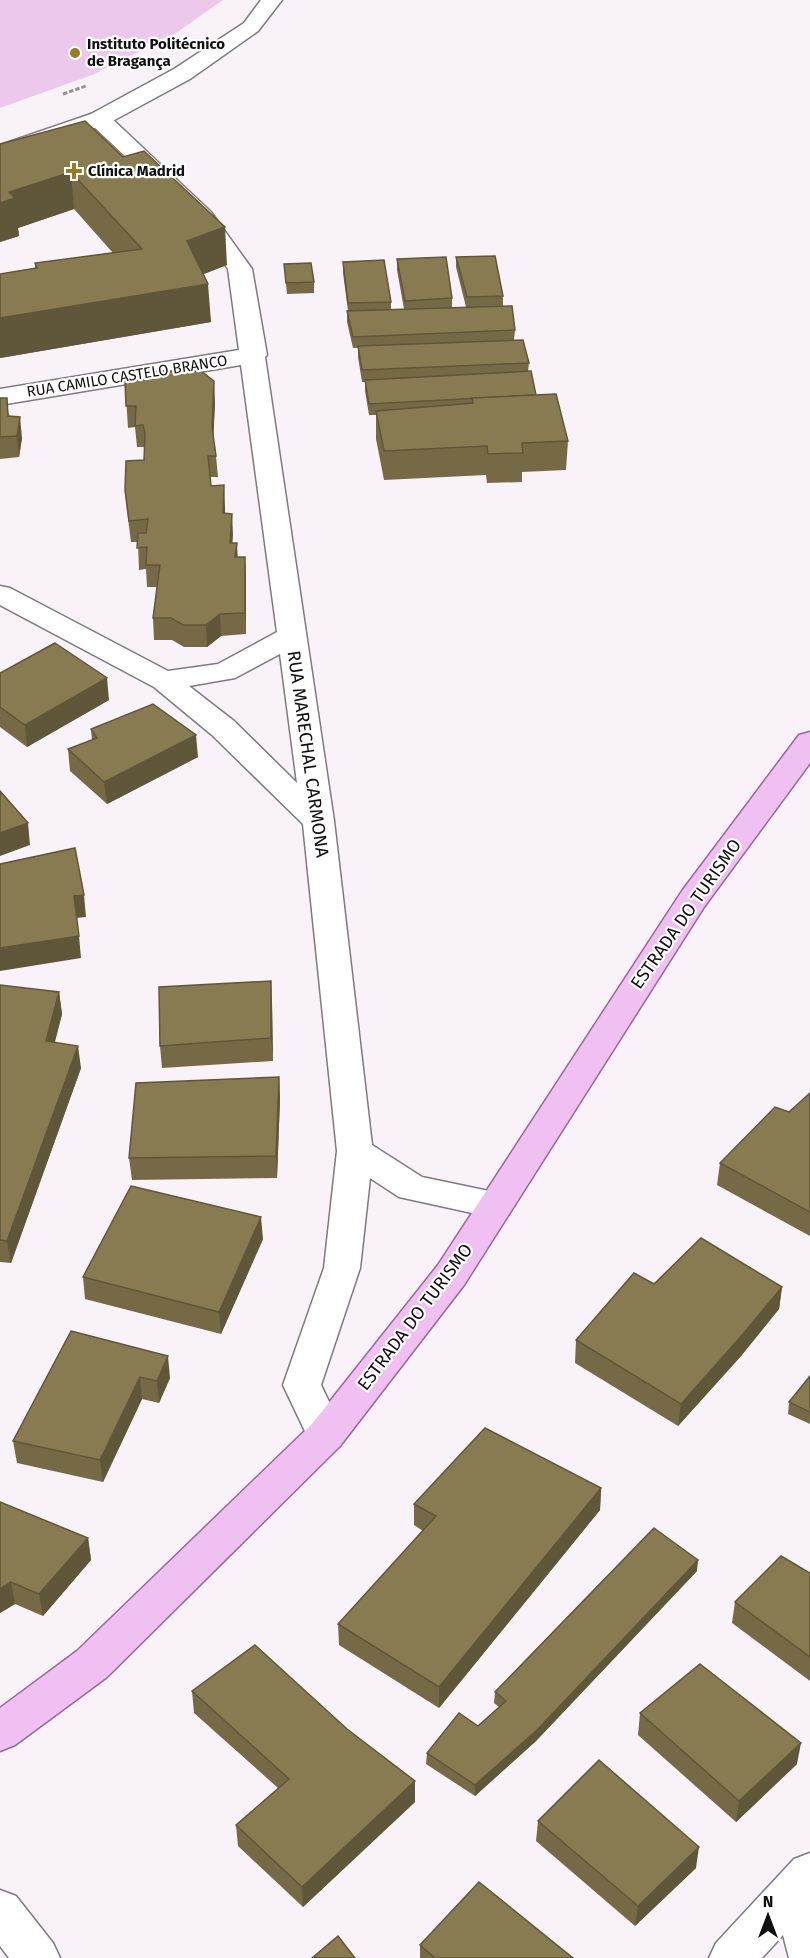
<svg xmlns="http://www.w3.org/2000/svg" width="810" height="1958" font-family="'Fira Sans',sans-serif">
<style>
.green{fill:#ecc9ec}
.lines{fill:none;stroke-linecap:round;stroke-linejoin:round}
.minor-casing{stroke:#807a80;stroke-width:3}
.tertiary-casing{stroke:#807a80;stroke-width:3}
.primary-casing{stroke:#9a669c;stroke-width:3}
.path{stroke:#969296;stroke-width:3;stroke-dasharray:4.5 2;stroke-linecap:butt}
.minor{fill:#fff;fill-rule:evenodd}
.tertiary{fill:#fff;fill-rule:evenodd}
.primary{fill:#efc0f1;fill-rule:evenodd}
.wall{fill:#766a46}
.shaded-wall{fill:#605639}
.building{fill:#897b51;stroke:#605639;stroke-width:1.5}
.poi-dot{fill:#977c24;stroke:#fff;stroke-width:2}
.labels{text-anchor:middle;stroke-width:4.5;stroke-linejoin:round;paint-order:stroke}
.far-poi-label{font-size:15px;font-weight:bold;fill:#100e10;stroke:#fff;text-anchor:start}
.far-street-label{font-size:15px;fill:#100e10;stroke:#fff}
.street-label{font-size:18px;fill:#100e10;stroke:#fff}
</style>
<rect width="100%" height="100%" fill="#f9f3f9"/>
<polygon class="green" points="0,0 223,0 176,33 92,75 0,108"/>
<g class="lines">
<g class="minor-casing">
<g id="minor">
<path d="M99,112L107,114L211,212L252,269L267,355L265,357L334,821L372,1145L422,1177L508,1195L513,1205L508,1215L495,1218L399,1197L370,1178L360,1268L321,1385L345,1435L340,1446L326,1451L312,1446L283,1385L324,1268L337,1151L303,824L212,735L154,687L0,605V586L10,588L168,671L218,664L277,632L241,365L0,405V389L239,350L228,269L195,222L91,124L88,119L91,114ZM280,654L297,783L234,721L189,686L235,678Z"/>
<polygon points="810,1853 810,1958 789,1958 783,1935 762,1958 709,1958 716,1943 794,1859"/>
<polygon points="0,1890 16,1896 53,1943 60,1958 9,1958 0,1946"/>
</g>
</g>
<g class="tertiary-casing">
<polygon id="tertiary" points="261,0 282,0 258,31 190,79 107,124 0,159 0,145 91,114 174,69 244,23"/>
</g>
<g class="primary-casing">
<polygon id="primary" points="810,732 810,763 704,907 464,1285 340,1446 107,1677 15,1745 0,1751 0,1708 77,1651 312,1424 438,1265 682,891 799,735"/>
</g>
<polyline class="path" points="63,94 86,86"/>
<use href="#minor" class="minor"/>
<use href="#tertiary" class="tertiary"/>
<use href="#primary" class="primary"/>
</g>
<g class="wall">
<polygon points="85,121 227,265 204,274 211,322 0,358 0,274 35,268 35,263 113,253 74,209 18,228 19,236 0,242 0,144"/>
<polygon points="456,257 503,296 503,306 515,330 514,340 529,363 528,372 536,395 568,441 566,470 522,472 522,482 487,483 486,475 384,480 376,439 376,415 369,415 365,391 365,382 362,382 358,357 358,348 353,348 347,322 347,311 348,311 343,273 343,262 391,302 391,310 404,309 397,270 397,259 452,298 452,308 466,307 456,267"/>
<polygon points="284,264 314,282 314,293 287,294"/>
<polygon points="125,381 215,402 213,437 216,456 218,477 210,477 211,486 225,507 225,513 232,514 232,543 237,557 245,557 246,578 246,634 221,636 207,647 184,647 172,640 154,640 153,618 157,587 147,587 146,569 139,570 138,542 131,542 127,511 125,490 144,460 144,447 137,447 135,427 128,428"/>
<polygon points="0,398 22,438 19,457 0,459"/>
<polygon points="0,673 109,700 27,747 0,727"/>
<polygon points="91,729 198,757 107,804 70,771 68,749 92,740"/>
<polygon points="0,985 59,992 62,1014 55,1042 81,1068 11,1263 0,1262"/>
<polygon points="272,1003 273,1061 162,1068 160,1046"/>
<polygon points="279,1077 280,1099 277,1178 132,1180 129,1158"/>
<polygon points="810,1093 810,1236 717,1185 720,1163 789,1112"/>
<polygon points="263,1239 221,1334 85,1299 83,1277"/>
<polygon points="654,1284 782,1287 779,1309 741,1356 678,1426 575,1363 576,1340"/>
<polygon points="71,1331 170,1378 159,1403 142,1399 103,1482 17,1463 13,1441"/>
<polygon points="810,1376 810,1424 788,1414 789,1402"/>
<polygon points="601,1488 600,1510 439,1708 339,1645 338,1624 423,1531 414,1525 414,1504"/>
<polygon points="0,1502 88,1538 91,1560 43,1616 15,1604 0,1613"/>
<polygon points="697,1571 536,1741 475,1796 426,1764 427,1753 478,1726 499,1707 494,1703 495,1692"/>
<polygon points="810,1573 810,1681 732,1623 735,1602"/>
<polygon points="192,1691 347,1729 415,1781 415,1802 303,1907 238,1846 236,1825 278,1788 194,1713"/>
<polygon points="640,1713 797,1764 736,1822 638,1735"/>
<polygon points="538,1821 696,1868 635,1926 536,1841"/>
<polygon points="420,1945 573,1958 420,1958"/>
</g>
<g class="shaded-wall">
<polygon points="71,172 74,209 18,228 19,236 0,242 0,203 9,192"/>
<polygon points="225,227 227,265 190,279 187,241"/>
<polygon points="208,284 211,322 0,358 0,318"/>
<polygon points="214,381 215,402 213,448 212,427"/>
<polygon points="20,417 22,438 19,457 17,436"/>
<polygon points="224,485 225,507 224,534 223,513"/>
<polygon points="232,514 233,535 231,565 230,543"/>
<polygon points="237,543 238,565 235,557"/>
<polygon points="245,557 246,578 246,634 245,613"/>
<polygon points="220,614 221,636 207,647 206,625"/>
<polygon points="107,678 109,700 27,747 25,725"/>
<polygon points="196,735 198,757 107,804 104,782"/>
<polygon points="28,823 30,845 0,856 0,833"/>
<polygon points="84,895 86,917 76,918 74,896"/>
<polygon points="79,936 81,958 0,971 0,948"/>
<polygon points="271,981 272,1003 273,1061 271,1038"/>
<polygon points="59,992 62,1014 49,1063 46,1041"/>
<polygon points="78,1046 81,1068 11,1263 7,1241"/>
<polygon points="279,1077 280,1099 277,1178 276,1156"/>
<polygon points="261,1217 263,1239 221,1334 219,1312"/>
<polygon points="782,1287 779,1309 741,1356 678,1426 681,1404"/>
<polygon points="168,1356 170,1378 159,1403 157,1381"/>
<polygon points="140,1377 142,1399 103,1482 100,1460"/>
<polygon points="601,1488 600,1510 439,1708 439,1687"/>
<polygon points="88,1538 91,1560 43,1616 39,1594"/>
<polygon points="698,1560 697,1571 536,1741 475,1796 475,1785"/>
<polygon points="11,1582 15,1604 0,1613 0,1589"/>
<polygon points="801,1743 797,1764 736,1822 739,1801"/>
<polygon points="415,1781 415,1802 303,1907 302,1887"/>
<polygon points="699,1847 696,1868 635,1926 638,1906"/>
</g>
<g class="building">
<polygon points="85,121 123,157 144,151 225,227 187,241 208,284 0,318 0,274 37,268 35,263 142,249 71,172 9,192 15,198 0,203 0,144"/>
<polygon points="495,256 503,296 467,297 456,257"/>
<polygon points="446,257 452,298 405,301 397,259"/>
<polygon points="384,260 391,302 348,303 343,262"/>
<polygon points="311,263 314,282 286,283 284,264"/>
<polygon points="512,306 515,330 353,337 347,311"/>
<polygon points="523,340 529,363 362,370 358,346"/>
<polygon points="153,371 201,371 214,381 212,427 216,456 208,456 211,486 224,485 223,513 232,514 230,543 237,543 235,557 245,557 245,613 220,614 206,625 183,625 171,618 153,618 160,565 146,565 147,547 137,548 138,533 146,533 148,519 129,521 125,490 126,461 144,460 145,433 143,425 135,426 136,406 126,406 125,381 152,379"/>
<polygon points="531,371 536,395 369,404 365,380"/>
<polygon points="556,394 568,441 522,443 523,453 488,454 487,446 384,451 376,411 473,403 472,398"/>
<polygon points="0,398 7,398 8,416 20,417 17,436 0,437"/>
<polygon points="55,643 107,678 25,725 0,707 0,673"/>
<polygon points="153,704 196,735 104,782 68,749 97,738 91,729"/>
<polygon points="0,791 28,823 0,833"/>
<polygon points="75,848 84,895 74,896 79,936 0,948 0,864"/>
<polygon points="271,981 271,1038 160,1046 159,987"/>
<polygon points="0,985 59,992 46,1041 78,1046 7,1241 0,1240"/>
<polygon points="279,1077 276,1156 129,1158 136,1083"/>
<polygon points="810,1093 810,1212 720,1163 775,1107 789,1112"/>
<polygon points="131,1186 261,1217 219,1312 83,1277"/>
<polygon points="701,1238 782,1287 744,1333 681,1404 576,1340 634,1273 654,1284"/>
<polygon points="71,1331 168,1356 157,1381 140,1377 100,1460 13,1441"/>
<polygon points="810,1376 810,1412 789,1402"/>
<polygon points="485,1428 601,1488 439,1687 338,1624 436,1516 414,1504"/>
<polygon points="0,1502 88,1538 39,1594 11,1582 0,1589"/>
<polygon points="654,1528 698,1560 537,1730 475,1785 427,1753 459,1713 478,1726 506,1701 495,1692"/>
<polygon points="781,1556 810,1573 810,1657 735,1602"/>
<polygon points="255,1645 347,1729 415,1781 302,1887 236,1825 289,1779 192,1691"/>
<polygon points="700,1664 801,1743 739,1801 640,1713"/>
<polygon points="599,1760 699,1847 638,1906 538,1821"/>
<polygon points="479,1882 573,1958 435,1958 420,1945"/>
<polygon points="338,1936 355,1958 312,1958"/>
</g>
<g class="poi-dot">
<circle cx="75" cy="53" r="6"/>
<path d="M71 162h6v6h6v6h-6v6h-6v-6h-6v-6h6z"/>
</g>
<g class="labels">
<g class="far-poi-label">
<text x="87" y="49">Instituto Politécnico<tspan x="87" dy="17">de Bragança</tspan></text>
<text x="88" y="176">Clínica Madrid</text>
</g>
<g class="far-street-label">
<text transform="translate(127 376) rotate(-9)" y="5">RUA CAMILO CASTELO BRANCO</text>
</g>
<g class="street-label">
<text transform="translate(308 754) rotate(82)" y="6">RUA MARECHAL CARMONA</text>
<text transform="translate(686 914) rotate(-55)" y="6">ESTRADA DO TURISMO</text>
<text transform="translate(415 1317) rotate(-53)" y="6">ESTRADA DO TURISMO</text>
</g>
</g>
<g transform="translate(768 1916)" stroke="#ffffff" stroke-width="4.5" paint-order="stroke">
<path d="M0-4.5L10 22L0 15L-10 22Z" fill="#100e10"/>
<text y="-9" font-size="16" font-weight="bold" text-anchor="middle" fill="#100e10">N</text>
</g>
</svg>
